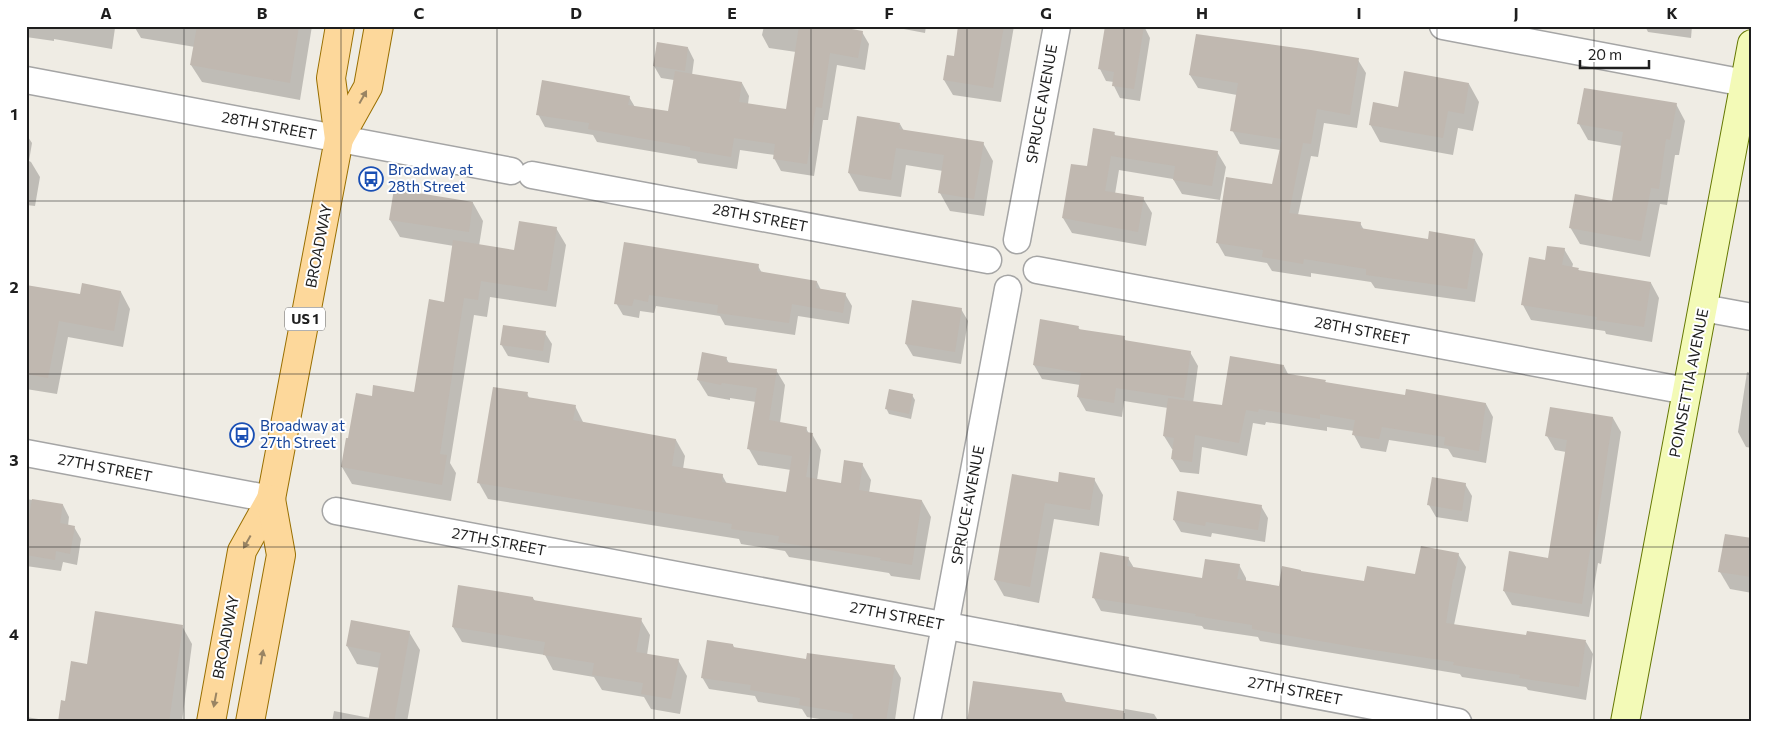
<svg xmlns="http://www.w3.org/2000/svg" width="1778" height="748" font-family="Commissioner,sans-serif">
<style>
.shadow{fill:#0003}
.building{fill:#c0b8b0}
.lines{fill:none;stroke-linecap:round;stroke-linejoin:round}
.street-casing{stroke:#a5a5a5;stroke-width:29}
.secondary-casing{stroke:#657803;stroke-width:30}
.primary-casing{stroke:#996f00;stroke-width:30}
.street{stroke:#fff;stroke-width:26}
.secondary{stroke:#f3fab7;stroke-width:28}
.primary{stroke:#fdd89b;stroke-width:28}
.oneway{fill:#998463}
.grid{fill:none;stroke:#1e1e1e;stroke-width:1;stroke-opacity:0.55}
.labels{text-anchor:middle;stroke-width:4;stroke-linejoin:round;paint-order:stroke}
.shield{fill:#fff;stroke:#626262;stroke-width:1}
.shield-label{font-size:14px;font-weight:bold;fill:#1e1e1e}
.street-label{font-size:15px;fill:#1e1e1e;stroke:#fff}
.transit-label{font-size:15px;fill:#164399;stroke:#fff;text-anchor:start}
.neatline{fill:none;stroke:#1e1e1e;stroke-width:2}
.grid-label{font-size:16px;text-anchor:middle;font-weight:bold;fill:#1e1e1e}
</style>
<rect width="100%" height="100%" fill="#efece4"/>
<g class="shadow">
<polygon points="26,26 114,26 115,28 112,49 54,39 54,41 26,37"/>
<polygon points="134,26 312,26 300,100 202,82 191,65 195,47 141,38"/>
<polygon points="764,26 834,26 862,32 869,44 865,70 837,65 828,120 823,120 814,176 781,171 774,158 775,155 740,150 737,169 698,163 696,159 597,142 593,135 545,127 538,114 629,97 635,107 669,112 674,80 661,78 654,66 688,48 694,60 692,75 742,83 749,96 748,104 787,111 796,52 769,48 762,35"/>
<polygon points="888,26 926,26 925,33"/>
<polygon points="959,26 1014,26 1001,102 953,95 944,80 955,58"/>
<polygon points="1144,26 1150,38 1140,101 1120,98 1114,86 1114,82 1106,81 1100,69"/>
<polygon points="1645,26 1692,26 1691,38 1648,32"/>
<polygon points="1358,60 1366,73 1357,128 1324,123 1318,157 1311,156 1298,215 1360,223 1364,230 1429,240 1475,240 1483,254 1475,302 1375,288 1371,282 1311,273 1311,277 1272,271 1267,263 1225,256 1217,242 1273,186 1280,150 1240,144 1232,130 1237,95 1198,88 1190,75"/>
<polygon points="1469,84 1479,102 1473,131 1458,128 1453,155 1380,142 1370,124 1399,108"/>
<polygon points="1676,104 1685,121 1679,155 1675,155 1667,205 1660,204 1650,257 1580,244 1570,227 1613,202 1622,146 1588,140 1579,124"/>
<polygon points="900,124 904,131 983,143 993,161 984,216 950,211 940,193 943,171 906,165 901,197 859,191 849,173"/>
<polygon points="1114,133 1116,137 1217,152 1226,167 1220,200 1182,194 1173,179 1119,170 1115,194 1143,198 1152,213 1146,246 1072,233 1063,218 1088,168"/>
<polygon points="26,134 32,143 29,161 31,162 40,177 35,206 26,205"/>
<polygon points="473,203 483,221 479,246 515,251 556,228 566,245 556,307 490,297 487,317 474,315 450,463 456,473 451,501 352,484 342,467 349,440 373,397 415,393 445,303 454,246 400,237 390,220"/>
<polygon points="1564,249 1573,264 1572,268 1578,269 1580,272 1651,283 1659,298 1652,342 1606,334 1605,331 1531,320 1523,305 1546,261"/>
<polygon points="758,266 762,273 817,282 821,290 845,294 852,306 849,324 798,316 795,335 725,325 720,316 656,306 654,313 640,311 639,318 623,315 616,303"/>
<polygon points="26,286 81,295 121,292 130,309 123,347 68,337 57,394 26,389"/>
<polygon points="961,309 968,321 961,364 913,356 906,344"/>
<polygon points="1078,327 1080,330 1124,337 1126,342 1190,352 1198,366 1193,403 1223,406 1284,366 1289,376 1325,381 1326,383 1406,396 1486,404 1493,417 1486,463 1453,457 1448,449 1389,440 1386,452 1361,448 1354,435 1354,431 1327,427 1327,431 1266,422 1265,425 1253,423 1247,456 1202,447 1199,474 1180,472 1172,459 1173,449 1172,449 1164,436 1168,408 1124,401 1122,417 1086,411 1078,397 1080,385 1042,379 1034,365"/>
<polygon points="545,333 552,344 549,363 508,356 501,344"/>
<polygon points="726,358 729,363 776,370 785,385 780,423 806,428 809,434 812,434 821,450 817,480 842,484 862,464 871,480 869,493 922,501 931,517 920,580 891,576 889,573 789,557 785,551 741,544 739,539 488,499 479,483 527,394 530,399 575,406 584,424 676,440 685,456 683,469 722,475 727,484 787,494 791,470 758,465 749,449 756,402 730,398 730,400 708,396 698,380"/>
<polygon points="1747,372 1752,373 1752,448 1746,447 1738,432"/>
<polygon points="912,395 915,400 911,419 889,414 886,408"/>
<polygon points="1613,418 1621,432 1601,564 1598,563 1589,617 1512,605 1504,591 1549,559 1566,452 1555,450 1547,436"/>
<polygon points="1013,475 1059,484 1094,479 1103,495 1099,526 1054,519 1039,603 1004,596 995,580"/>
<polygon points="1465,484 1472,496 1468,522 1436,517 1429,505"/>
<polygon points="1178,492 1261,506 1268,518 1265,542 1212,533 1211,537 1181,532 1174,520"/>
<polygon points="26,499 63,505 69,517 68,526 74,527 81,539 77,565 63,562 61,571 26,566"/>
<polygon points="1752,540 1752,593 1730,589 1720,572"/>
<polygon points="1458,554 1466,567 1454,625 1527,637 1586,642 1593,654 1586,700 1528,690 1526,687 1462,677 1460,674 1260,641 1258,637 1204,629 1202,626 1101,611 1094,598 1128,558 1134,568 1203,579 1239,565 1246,578 1246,582 1280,587 1365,583 1416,575"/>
<polygon points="533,598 535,601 641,620 650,635 647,655 678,660 687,676 680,714 651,709 644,697 602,690 594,677 553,670 545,655 462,642 453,627"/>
<polygon points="182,626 192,644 182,722 59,722 66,702 88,665"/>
<polygon points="409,632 420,650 407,722 332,722 334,711 370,718 380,668 357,664 347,646"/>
<polygon points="733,645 735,649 807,661 894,666 901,678 895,720 885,719 885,722 839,722 807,717 802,709 758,702 755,696 709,689 702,677"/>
<polygon points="1062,694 1067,704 1125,713 1125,709 1154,714 1159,722 968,722"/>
<polygon points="26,717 57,722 26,722"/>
</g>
<g class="building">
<polygon points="197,26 299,26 290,83 190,65"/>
<polygon points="799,26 835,26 863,31 858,58 830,53 822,108 816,107 807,164 773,159 775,144 734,138 731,157 690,150 690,147 588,129 589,123 536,115 542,80 630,96 628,105 668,111 675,71 742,82 739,102 786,109"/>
<polygon points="958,26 1004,26 993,88 943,80 947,55 954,56"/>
<polygon points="1105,26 1144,26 1134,89 1112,86 1114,72 1098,69"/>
<polygon points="1196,34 1311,50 1359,58 1350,115 1317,109 1311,144 1303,143 1289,213 1361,222 1360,228 1428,239 1429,231 1475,239 1467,289 1366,275 1366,269 1304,259 1303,264 1262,257 1263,250 1216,243 1226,177 1272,184 1282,139 1230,131 1238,83 1189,75"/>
<polygon points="657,42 688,47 685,71 653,66"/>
<polygon points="1404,71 1469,83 1464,114 1448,111 1443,138 1369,125 1373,102 1398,107"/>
<polygon points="1584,88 1677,103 1670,140 1666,139 1659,189 1651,188 1641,241 1569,228 1575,194 1612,201 1623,132 1577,124"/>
<polygon points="857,116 900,123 899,129 984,142 974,199 938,193 944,155 896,148 891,180 848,173"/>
<polygon points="1093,128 1115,132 1114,135 1218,151 1212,186 1173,180 1175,166 1111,156 1105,191 1144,197 1138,232 1062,218 1071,164 1087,166"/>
<polygon points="394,189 473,202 469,232 389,220"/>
<polygon points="519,221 557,227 547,291 481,281 478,300 464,298 440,454 447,455 442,485 341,467 346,438 348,438 356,393 372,396 373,385 414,392 429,299 444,302 453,240 514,250"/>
<polygon points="624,242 759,264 758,271 817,281 816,288 846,293 843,313 792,304 789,323 717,313 718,305 649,295 648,302 634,299 632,306 614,304"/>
<polygon points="1547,246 1565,248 1562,265 1579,268 1578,270 1651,282 1644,327 1596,320 1597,317 1521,305 1529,257 1545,260"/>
<polygon points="82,283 121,291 114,331 59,321 48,378 26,374 26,285 80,294"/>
<polygon points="912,300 962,308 955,352 905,344"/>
<polygon points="1040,319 1079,326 1078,329 1125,336 1124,340 1191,351 1184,398 1116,388 1114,403 1077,397 1081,373 1033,365"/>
<polygon points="503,325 546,331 543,351 500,345"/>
<polygon points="702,352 727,357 726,362 777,369 769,420 807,427 806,432 813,433 806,477 841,483 844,460 863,463 859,490 922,500 912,565 880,560 881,558 778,542 779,536 731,529 732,524 477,483 493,387 528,392 527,397 576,405 573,420 676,439 672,466 723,474 722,482 786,492 792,456 747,449 757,388 722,383 721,385 697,380"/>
<polygon points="1230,356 1284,365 1283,373 1326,380 1325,382 1405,395 1406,389 1486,403 1479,451 1444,445 1445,437 1382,427 1379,439 1352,435 1355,420 1320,414 1320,419 1259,409 1258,412 1246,410 1239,443 1195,435 1192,462 1171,459 1174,438 1163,436 1168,398 1222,405"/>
<polygon points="889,389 913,394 909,414 885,409"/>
<polygon points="1550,407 1613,417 1593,550 1590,550 1582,604 1503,591 1509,551 1548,558 1567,440 1545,436"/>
<polygon points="1059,472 1095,478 1090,510 1045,503 1030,587 994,580 1012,474 1058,482"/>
<polygon points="1432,477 1466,483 1462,511 1427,505"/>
<polygon points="1177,491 1262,505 1258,530 1206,522 1205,526 1173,520"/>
<polygon points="32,499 63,504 60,523 75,526 70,554 56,551 55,560 26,555 26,533"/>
<polygon points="1725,534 1752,538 1752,577 1718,572"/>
<polygon points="1421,546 1459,553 1454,579 1453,579 1446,623 1526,635 1527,631 1586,640 1579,687 1519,678 1520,675 1453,665 1454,662 1354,647 1252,629 1252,625 1195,616 1196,614 1092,598 1100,552 1129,557 1127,566 1202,578 1205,559 1240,564 1237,579 1279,586 1282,566 1301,570 1301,571 1364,581 1367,566 1415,574"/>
<polygon points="458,585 533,597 533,600 642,618 636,652 679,659 671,699 641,694 643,683 592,675 594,663 543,655 545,642 452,627"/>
<polygon points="95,611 183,625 169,722 58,722 61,700 65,701 71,661 87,664"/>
<polygon points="351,620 410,631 394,722 368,722 381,653 346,646"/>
<polygon points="707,640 733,644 733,647 806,659 807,653 895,665 886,722 852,722 853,714 799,705 800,698 750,690 751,685 701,678"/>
<polygon points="973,681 1062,693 1061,701 1124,711 1123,722 967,722"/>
</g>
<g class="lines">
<g class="street-casing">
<g id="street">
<polyline points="1443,26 1745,83"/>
<polyline points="26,80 511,171"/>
<polyline points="532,175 988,260"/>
<polyline points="1017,240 1057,26"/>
<polyline points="1037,270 1687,391"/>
<polyline points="1703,308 1752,317"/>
<polyline points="26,453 271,499"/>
<polyline points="336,511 1458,722"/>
<polyline points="927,722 1008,289"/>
</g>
</g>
<g class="secondary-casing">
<polyline id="secondary" points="1625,722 1752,44"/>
</g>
<g class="primary-casing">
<g id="primary">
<polyline points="339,139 331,78 340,26"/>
<polyline points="211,722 242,551 271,499 339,139 368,87 379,26"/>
<polyline points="250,722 281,555 271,499"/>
</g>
</g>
<use href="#street" class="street"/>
<use href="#secondary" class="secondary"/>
<use href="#primary" class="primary"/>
</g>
<defs><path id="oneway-solid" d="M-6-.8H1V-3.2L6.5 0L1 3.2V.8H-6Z" transform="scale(1.25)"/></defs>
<g class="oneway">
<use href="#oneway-solid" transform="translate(363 97) rotate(-61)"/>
<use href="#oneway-solid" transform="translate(247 542) rotate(119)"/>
<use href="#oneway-solid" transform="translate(262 657) rotate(-80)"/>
<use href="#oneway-solid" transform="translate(215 700) rotate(101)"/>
</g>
<path class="grid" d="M184,26V722M341,26V722M497,26V722M654,26V722M811,26V722M967,26V722M1124,26V722M1281,26V722M1437,26V722M1594,26V722M26,201H1752M26,374H1752M26,547H1752"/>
<defs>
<g id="bus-ring" transform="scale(1.25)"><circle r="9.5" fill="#fff" stroke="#1a4fb4" stroke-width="1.5"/><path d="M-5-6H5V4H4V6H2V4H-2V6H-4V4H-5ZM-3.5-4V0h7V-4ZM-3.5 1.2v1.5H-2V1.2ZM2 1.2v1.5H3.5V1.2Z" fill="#1a4fb4"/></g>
</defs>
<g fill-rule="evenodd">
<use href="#bus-ring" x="371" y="179"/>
<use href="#bus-ring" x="242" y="435"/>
</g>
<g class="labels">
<rect class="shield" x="285" y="307.5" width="40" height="23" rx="4"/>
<g class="shield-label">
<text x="305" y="324">US 1</text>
</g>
<g class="street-label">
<text transform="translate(1042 104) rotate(-80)" y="5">SPRUCE AVENUE</text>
<text transform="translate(269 126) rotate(11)" y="5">28TH STREET</text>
<text transform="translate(760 218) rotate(11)" y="5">28TH STREET</text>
<text transform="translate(319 246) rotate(-79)" y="5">BROADWAY</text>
<text transform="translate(1362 331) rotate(11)" y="5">28TH STREET</text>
<text transform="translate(1689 383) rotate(-79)" y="5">POINSETTIA AVENUE</text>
<text transform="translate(105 468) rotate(11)" y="5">27TH STREET</text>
<text transform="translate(968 505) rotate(-79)" y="5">SPRUCE AVENUE</text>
<text transform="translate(499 542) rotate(11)" y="5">27TH STREET</text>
<text transform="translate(897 616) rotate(11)" y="5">27TH STREET</text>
<text transform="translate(226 637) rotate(-79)" y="5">BROADWAY</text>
<text transform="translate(1295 691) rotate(11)" y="5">27TH STREET</text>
</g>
<g class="transit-label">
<text x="388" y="175">Broadway at<tspan x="388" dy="17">28th Street</tspan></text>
<text x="260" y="431">Broadway at<tspan x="260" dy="17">27th Street</tspan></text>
</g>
</g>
<rect width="1778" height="748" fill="none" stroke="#ffffff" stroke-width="55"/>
<path d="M1580 60v8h69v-8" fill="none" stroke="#1e1e1e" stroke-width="2.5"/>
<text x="1588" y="60" font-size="15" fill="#1e1e1e" stroke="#ffffff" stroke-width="4" paint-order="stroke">20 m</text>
<rect x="28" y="28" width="1722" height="692" class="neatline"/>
<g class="grid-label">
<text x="106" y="19">A</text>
<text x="262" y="19">B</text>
<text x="419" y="19">C</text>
<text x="576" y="19">D</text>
<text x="732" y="19">E</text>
<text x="889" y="19">F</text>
<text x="1046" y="19">G</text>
<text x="1202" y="19">H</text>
<text x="1359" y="19">I</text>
<text x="1516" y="19">J</text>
<text x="1672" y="19">K</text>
<text x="14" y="120">1</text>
<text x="14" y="293">2</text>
<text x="14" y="466">3</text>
<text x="14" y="640">4</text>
</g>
</svg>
